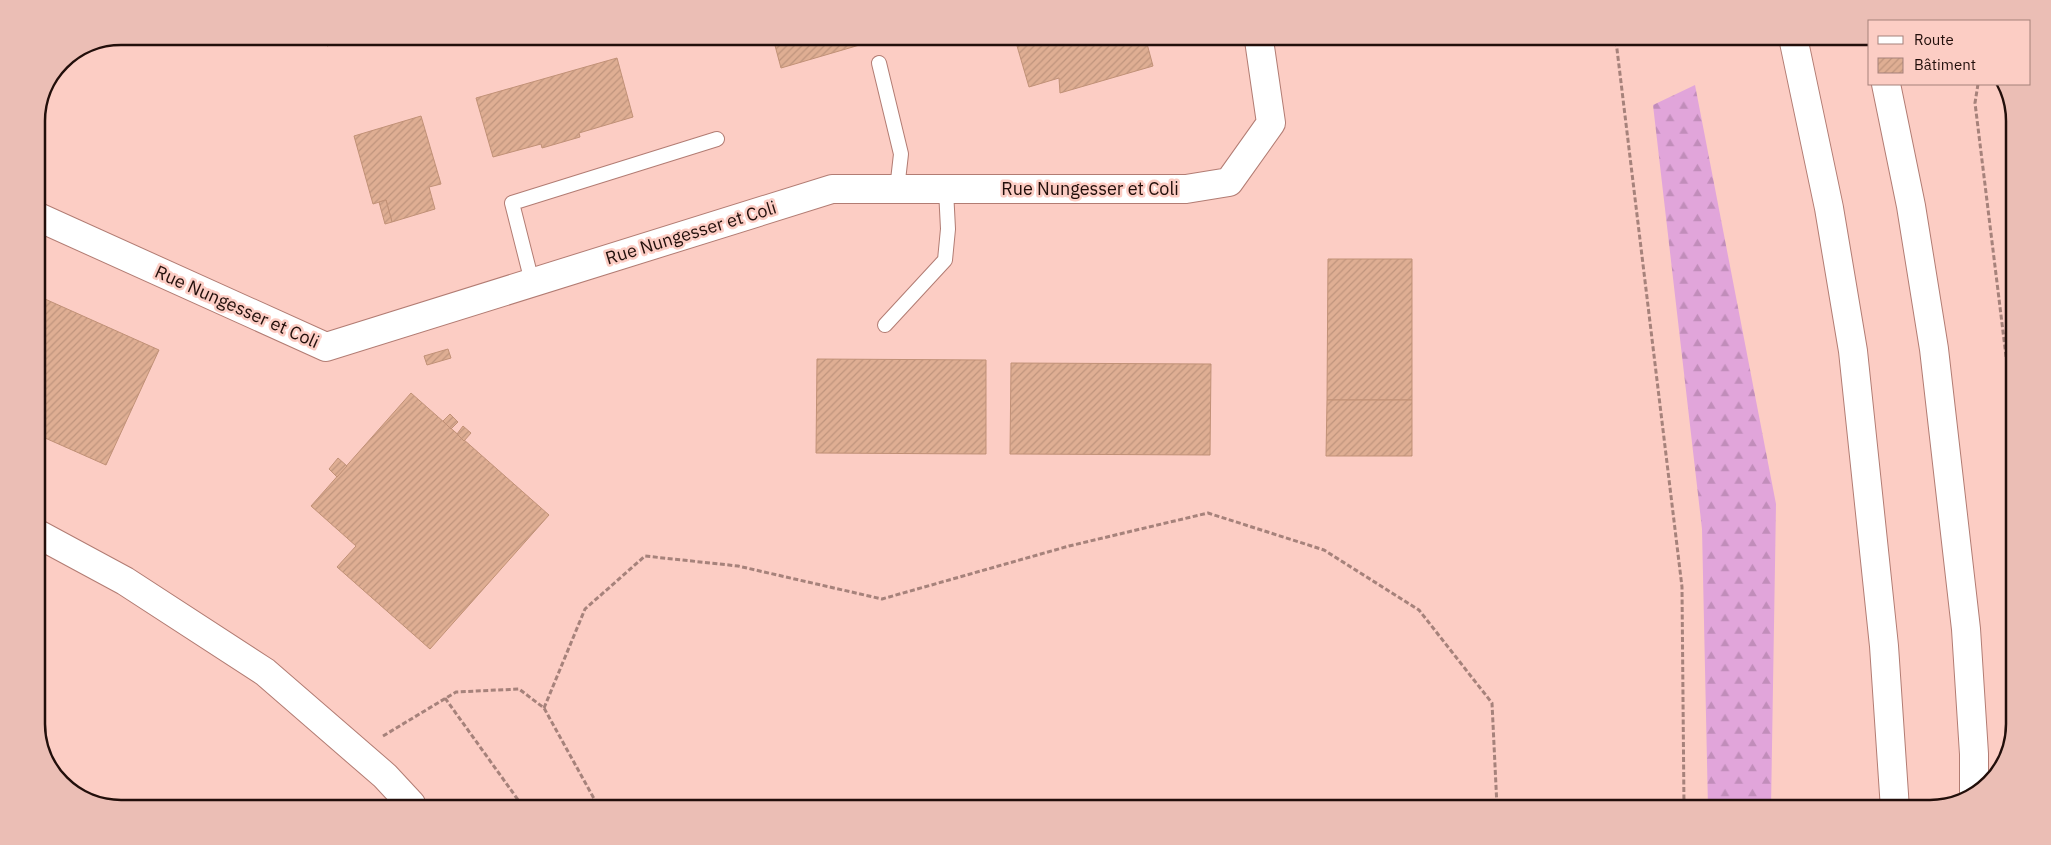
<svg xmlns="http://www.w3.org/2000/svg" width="2051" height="845" font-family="'IBM Plex Sans',sans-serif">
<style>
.forest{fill:url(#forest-firs)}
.building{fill:url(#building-hatch);stroke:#c19177}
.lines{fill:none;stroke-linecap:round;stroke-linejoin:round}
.lane-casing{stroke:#b27c73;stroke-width:16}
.street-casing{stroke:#b27c73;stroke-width:30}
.secondary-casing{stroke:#b27c73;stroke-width:30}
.highway-casing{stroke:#b27c73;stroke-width:30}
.path{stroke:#a6827b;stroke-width:3;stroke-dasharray:5 2.5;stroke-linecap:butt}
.lane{stroke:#fff;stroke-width:14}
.street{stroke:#fff;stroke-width:28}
.secondary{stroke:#fff;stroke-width:28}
.highway{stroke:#fff;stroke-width:28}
.labels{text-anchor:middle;stroke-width:5;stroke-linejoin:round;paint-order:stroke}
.street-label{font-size:18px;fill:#220f0b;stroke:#fccdc4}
.rim{fill:none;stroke:#220f0b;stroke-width:2.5}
</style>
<defs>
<pattern id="forest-firs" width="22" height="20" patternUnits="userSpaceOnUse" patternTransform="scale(1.25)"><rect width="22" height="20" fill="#e1a5da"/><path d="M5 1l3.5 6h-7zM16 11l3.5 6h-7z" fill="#c18dba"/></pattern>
<pattern id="building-hatch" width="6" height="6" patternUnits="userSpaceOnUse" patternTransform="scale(1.25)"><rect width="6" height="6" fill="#dfae93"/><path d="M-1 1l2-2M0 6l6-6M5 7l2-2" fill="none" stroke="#bf947d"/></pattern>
</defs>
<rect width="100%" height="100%" fill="#fccdc4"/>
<polygon class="forest" points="1695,85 1776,504 1771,808 1708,808 1702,529 1653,105"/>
<g class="building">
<polygon points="325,37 357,37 327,46"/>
<polygon points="773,38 880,39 781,68"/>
<polygon points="1015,39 1146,40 1153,66 1060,93 1059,78 1029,87"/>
<polygon points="617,58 633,117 579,133 580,137 542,148 541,144 493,157 476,98"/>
<polygon points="421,116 441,184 429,187 435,209 392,222 386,200 373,204 354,136"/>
<polygon points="386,200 392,222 385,224 379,202"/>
<polygon points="1328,259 1412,259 1412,400 1327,400"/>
<polygon points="36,295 159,350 106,465 36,434"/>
<polygon points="448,349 451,358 427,365 424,356"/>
<polygon points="817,359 986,360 986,454 816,453"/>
<polygon points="1011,363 1211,364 1210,455 1010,454"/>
<polygon points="411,393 549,515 430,649 337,567 356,546 311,506"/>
<polygon points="1327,400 1412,400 1412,456 1326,456"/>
<polygon points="450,414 458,422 451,429 443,421"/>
<polygon points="463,426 471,433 464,441 457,434"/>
<polygon points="338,458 347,466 337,477 329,469"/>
</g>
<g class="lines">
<g class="lane-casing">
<g id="lane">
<polyline points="879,63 901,154 897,189"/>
<polyline points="532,282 512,203 717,139"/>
<polyline points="885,325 945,260 948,229 946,190"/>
</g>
</g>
<g class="street-casing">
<polyline id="street" points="36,216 326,347 832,189 1186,189 1229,182 1271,123 1259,40"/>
</g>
<g class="secondary-casing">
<polyline id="secondary" points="36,533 125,581 265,672 385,776 411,804"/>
</g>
<g class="highway-casing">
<g id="highway">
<polyline points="1794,42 1829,208 1853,351 1884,646 1895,809"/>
<polyline points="1886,84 1911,206 1934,349 1966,629 1974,754 1974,796"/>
</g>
</g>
<g class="path">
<polyline points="1616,41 1682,587 1684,808"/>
<polyline points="1978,84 1975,103 2012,405"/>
<polyline points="445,698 521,804"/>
<polyline points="544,708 585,609 645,556 738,566 882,599 1069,546 1208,513 1324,550 1419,610 1492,703 1497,807"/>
<polyline points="383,736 456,692 519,689 544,708 597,804"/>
</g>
<use href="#lane" class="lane"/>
<use href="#street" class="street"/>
<use href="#secondary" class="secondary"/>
<use href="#highway" class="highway"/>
</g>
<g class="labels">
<g class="street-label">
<text x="1090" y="195">Rue Nungesser et Coli</text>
<text transform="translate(691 233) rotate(-17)" y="6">Rue Nungesser et Coli</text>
<text transform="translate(237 307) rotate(24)" y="6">Rue Nungesser et Coli</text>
</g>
</g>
<path d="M0 0H2051V845H0ZM121 45H1930A76 76 0 0 1 2006 121V724A76 76 0 0 1 1930 800H121A76 76 0 0 1 45 724V121A76 76 0 0 1 121 45Z" fill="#ebbeb5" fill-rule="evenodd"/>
<path class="rim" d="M121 45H1930A76 76 0 0 1 2006 121V724A76 76 0 0 1 1930 800H121A76 76 0 0 1 45 724V121A76 76 0 0 1 121 45Z"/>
<rect x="1868" y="20" width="162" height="65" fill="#fccdc4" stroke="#a5817a"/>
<rect x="1878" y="36" width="25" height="8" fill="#ffffff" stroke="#a5817a"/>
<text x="1914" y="45" font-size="15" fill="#220f0b">Route</text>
<rect x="1878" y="58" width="25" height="15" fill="url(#building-hatch)" stroke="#a5817a"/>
<text x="1914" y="70" font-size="15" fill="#220f0b">Bâtiment</text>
</svg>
